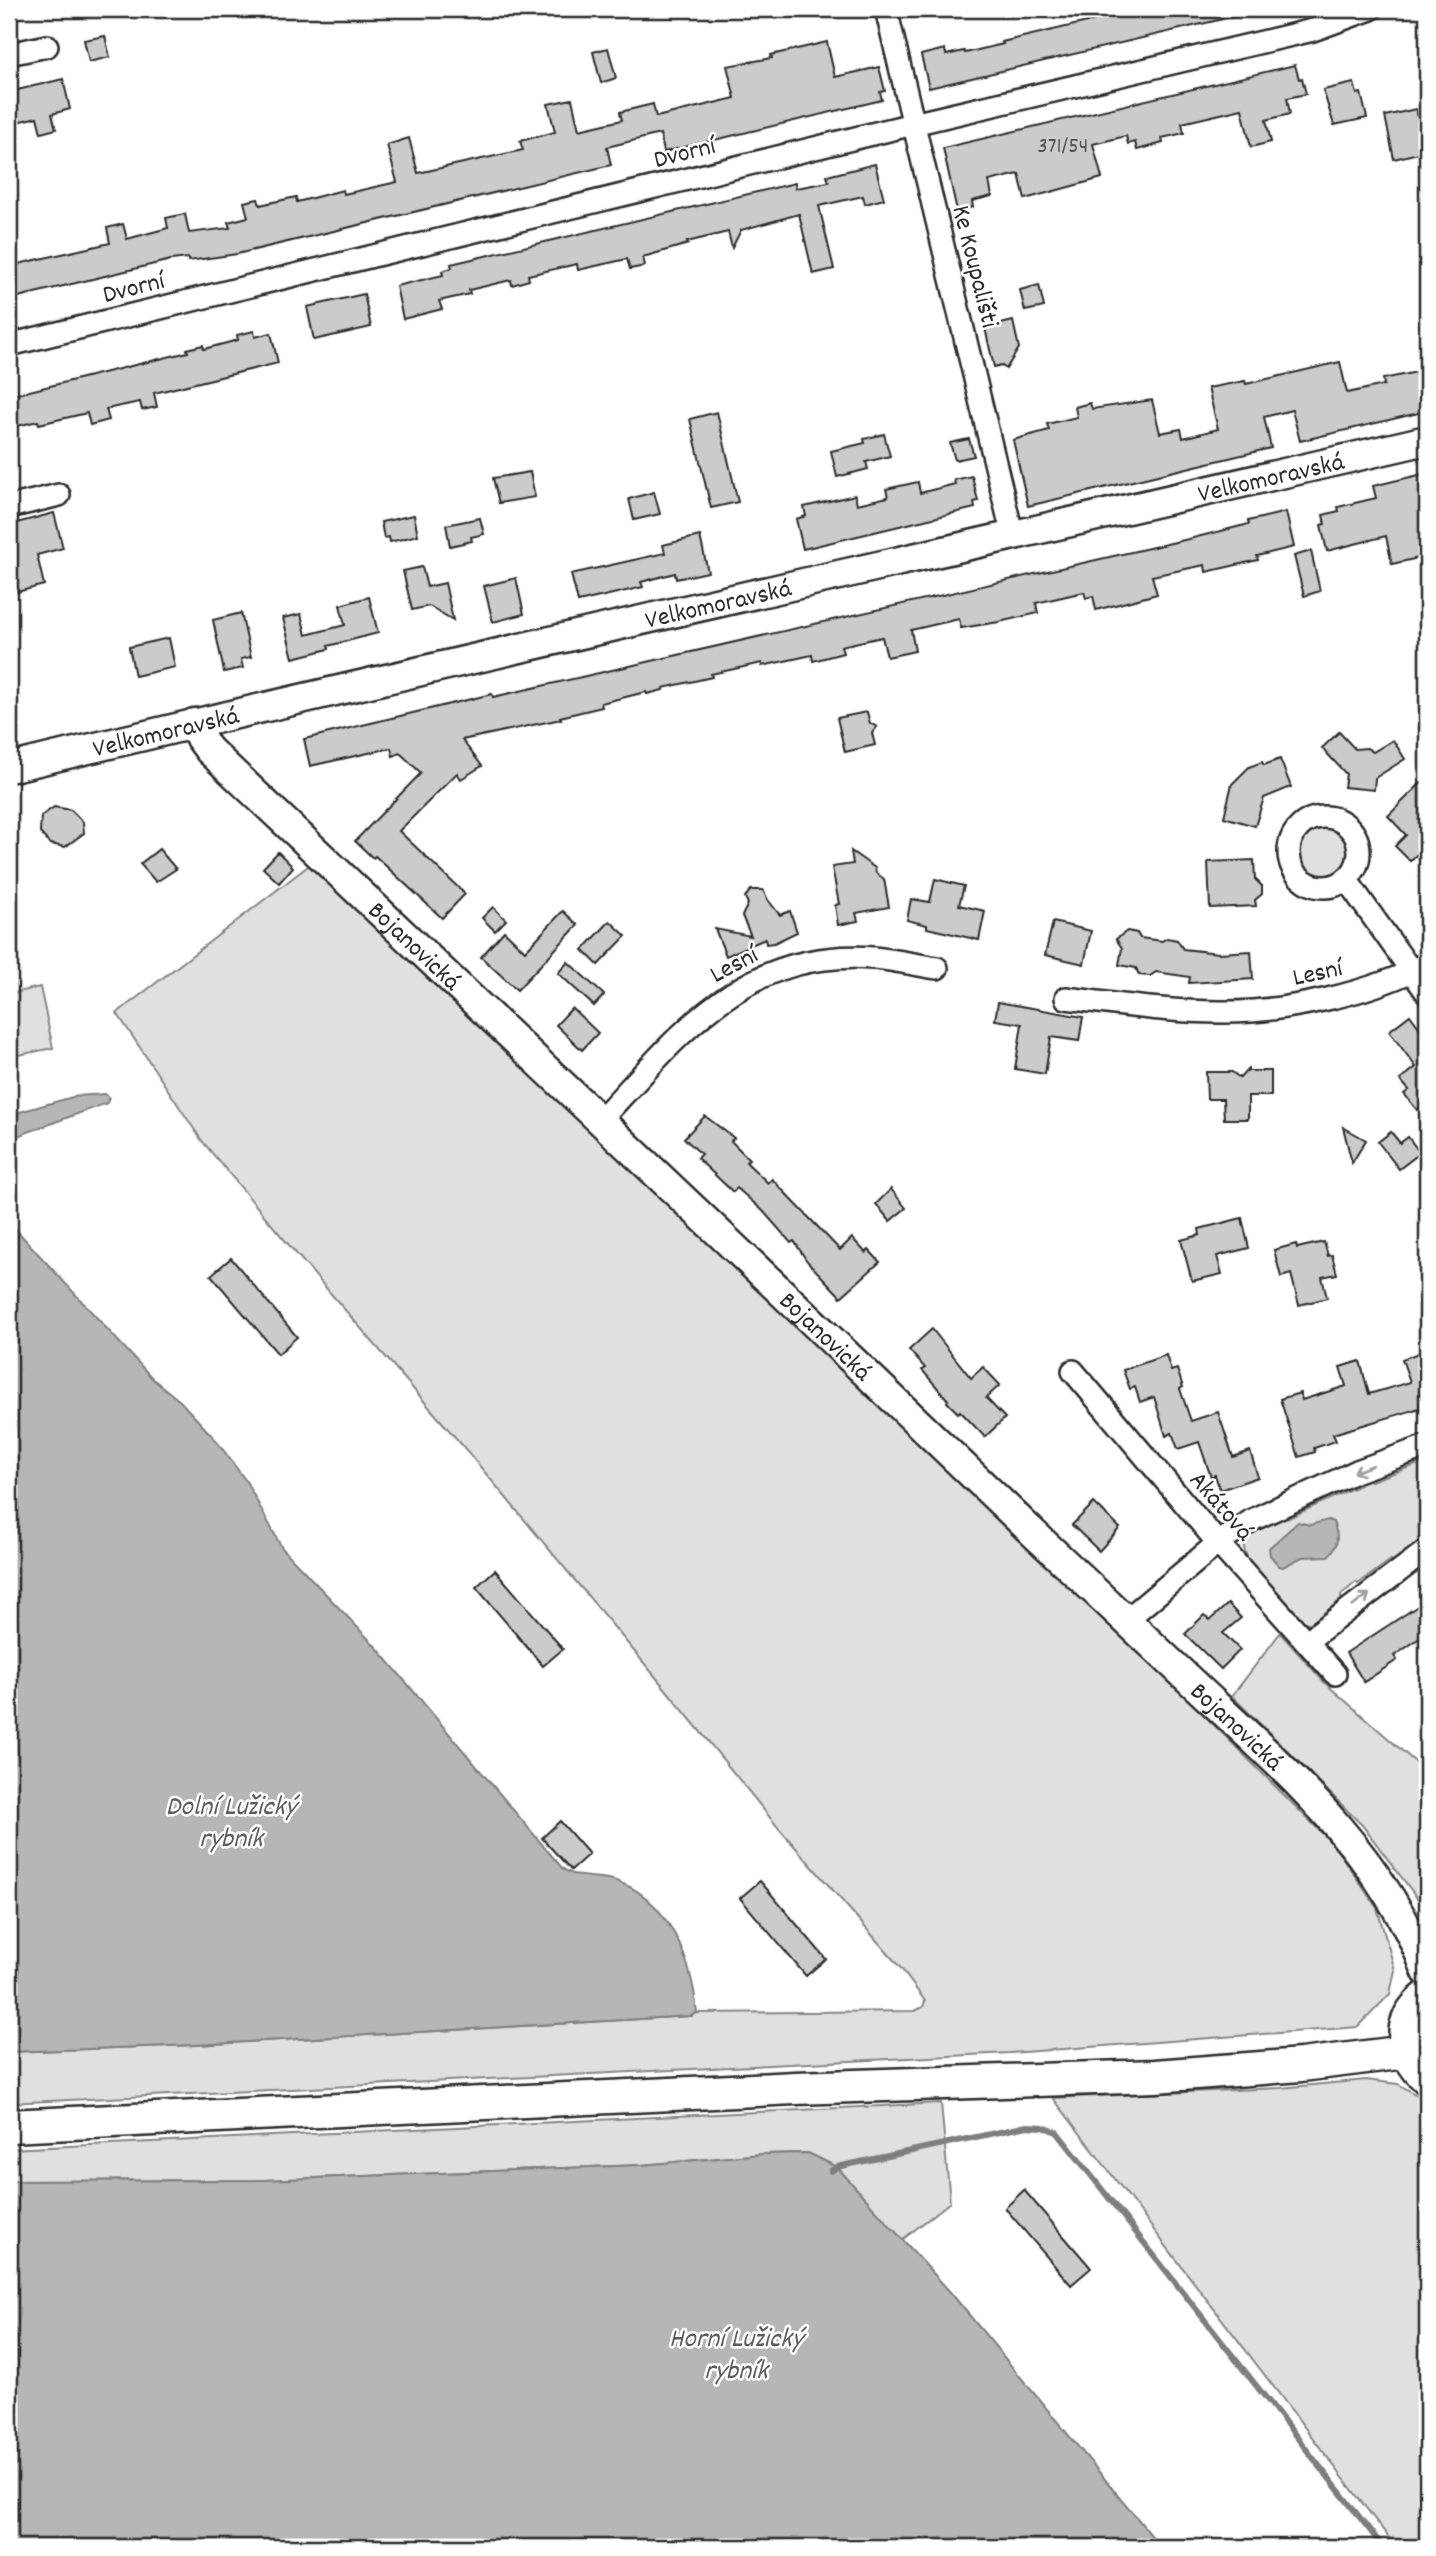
<svg xmlns="http://www.w3.org/2000/svg" width="1436" height="2556" font-family="Dekko,sans-serif">
<style>
.green{fill:#e0e0e0;stroke:#868686;stroke-width:2}
.water{fill:#b6b6b6;stroke:#7e7e7e;stroke-width:2}
.lines{fill:none;stroke-linecap:round;stroke-linejoin:round}
.stream{stroke:#7e7e7e;stroke-width:6}
.building{fill:#cbcbcb;stroke:#2b2b2b;stroke-width:2}
.street-casing{stroke:#2b2b2b;stroke-width:26}
.secondary-casing{stroke:#2b2b2b;stroke-width:33}
.primary-casing{stroke:#2b2b2b;stroke-width:37}
.street{stroke:#fff;stroke-width:21}
.secondary{stroke:#fff;stroke-width:28}
.primary{stroke:#fff;stroke-width:32}
.oneway{stroke:#a0a0a0}
.labels{text-anchor:middle;stroke-width:5;stroke-linejoin:round;paint-order:stroke}
.number-label{font-size:23px;fill:#535353}
.street-label{font-size:26px;fill:#2b2b2b;stroke:#fff}
.water-label{font-size:28px;font-style:italic;fill:#5c5c5c;stroke:#fff}
</style>
<rect width="100%" height="100%" fill="#fff"/>
<filter id="ink" filterUnits="userSpaceOnUse"><feTurbulence type="fractalNoise" baseFrequency=".0143" numOctaves="2"/><feDisplacementMap in="SourceGraphic" scale="14" xChannelSelector="R" yChannelSelector="G"/><feConvolveMatrix kernelMatrix="1 2 1 2 8 2 1 2 1" color-interpolation-filters="sRGB"/></filter>
<g filter="url(#ink)">
<g class="green">
<circle cx="1323" cy="852" r="29"/>
<polygon points="312,863 1200,1711 1334,1845 1377,1908 1395,1970 1390,1994 1358,2027 1010,2053 9,2103 9,2052 196,2045 691,2016 697,2013 915,2011 923,2007 925,2001 899,1966 776,1825 669,1693 462,1445 293,1250 202,1141 117,1013"/>
<polygon points="40,987 53,1048 9,1057 9,994"/>
<polygon points="1427,1461 1427,1537 1422,1541 1423,1544 1396,1563 1391,1560 1358,1584 1356,1582 1341,1595 1342,1606 1314,1625 1301,1621 1248,1561 1244,1548 1250,1529 1283,1515 1289,1518 1360,1485 1359,1480 1367,1476 1371,1481"/>
<polygon points="1280,1633 1325,1683 1422,1768 1427,1768 1427,1911 1362,1825 1232,1696"/>
<polygon points="1366,2080 1398,2084 1427,2101 1427,2547 1396,2547 1053,2098 1280,2088"/>
<polygon points="941,2103 950,2202 902,2240 837,2167 808,2153 763,2154 641,2165 264,2180 9,2181 9,2149"/>
</g>
<g class="water">
<polygon points="105,1094 109,1097 107,1103 9,1139 9,1115 76,1096"/>
<path d="M9,1222L154,1380L180,1401L215,1439L246,1481L282,1548L378,1649L562,1868C575,1879 596,1876 613,1880C669,1897 692,1961 697,2013L691,2016L196,2045L9,2052Z"/>
<path d="M1328,1520L1333,1522C1339,1536 1339,1546 1328,1556L1302,1557L1283,1567L1279,1566L1270,1555L1269,1548L1298,1522L1310,1525Z"/>
<polygon points="808,2153 837,2167 951,2293 1161,2547 9,2547 9,2181 264,2180 641,2165 763,2154"/>
</g>
<g class="lines">
<polyline class="stream" points="831,2171 837,2167 1027,2126 1043,2127 1057,2132 1383,2547"/>
</g>
<g class="building">
<polygon points="1125,9 1239,9 1240,15 929,88 921,55 945,49 946,55 964,51 965,53 1003,44 1002,42 1126,13"/>
<polygon points="105,36 110,57 89,62 84,40"/>
<polygon points="827,42 835,77 879,67 885,91 880,92 882,100 664,152 660,134 607,147 611,165 237,254 189,261 188,258 171,260 14,298 9,266 110,243 107,228 123,224 127,239 168,228 166,218 185,214 189,233 230,228 228,222 248,217 244,202 258,199 260,205 296,197 297,202 343,190 344,194 397,182 387,145 409,138 418,173 523,150 520,141 555,132 548,104 572,99 579,130 622,120 620,112 653,104 656,117 735,98 727,66 772,58 771,55"/>
<polygon points="608,48 616,78 601,83 593,52"/>
<polygon points="1295,65 1299,79 1302,78 1306,94 1287,98 1290,114 1266,120 1271,142 1251,147 1242,109 1182,123 1184,133 1162,138 1163,143 1137,150 1135,142 1128,144 1126,136 1093,144 1102,178 1025,199 1019,174 989,181 992,196 972,201 973,207 957,211 943,148"/>
<polygon points="63,79 70,109 52,114 56,129 41,133 37,117 9,124 9,92"/>
<polygon points="1354,83 1357,94 1361,93 1367,118 1334,125 1323,90"/>
<polygon points="1416,109 1426,151 1394,159 1385,116"/>
<polygon points="875,164 884,199 865,204 863,196 819,206 834,269 813,274 799,214 741,230 732,248 728,232 687,242 688,244 643,257 645,266 630,269 627,259 578,270 577,264 528,275 529,280 512,285 511,280 469,290 470,294 439,301 442,309 403,319 396,286 443,275 442,271 452,268 451,264 795,183 796,188 829,182 827,176"/>
<polygon points="1039,285 1044,307 1025,311 1020,290"/>
<polygon points="364,294 371,327 314,340 307,307"/>
<polygon points="1013,321 1019,348 1006,369 1001,365 994,367 985,328"/>
<polygon points="254,331 255,337 271,333 278,363 154,393 157,407 142,410 140,402 106,409 109,420 90,425 87,413 39,424 38,421 9,428 9,396 188,352 187,349 203,345 204,349 238,340 237,335"/>
<polygon points="1340,362 1347,393 1384,385 1383,379 1427,370 1427,411 1300,441 1292,410 1264,417 1271,448 1028,506 1013,440 1049,430 1047,424 1077,417 1075,407 1090,403 1092,409 1152,400 1160,433 1181,429 1183,438 1218,429 1208,388 1245,381 1246,384"/>
<polygon points="717,412 738,502 711,508 690,419"/>
<polygon points="884,434 890,456 866,462 868,469 837,477 831,451 865,443 864,439"/>
<polygon points="969,439 974,456 955,460 950,443"/>
<polygon points="530,472 535,497 499,503 493,478"/>
<polygon points="1427,473 1427,556 1392,564 1386,536 1327,551 1321,525 1325,524 1323,515 1339,511 1338,507 1376,498 1373,486"/>
<polygon points="972,476 978,501 974,502 975,508 803,549 796,519 806,516 804,507 855,495 857,504 888,497 886,489 918,482 920,493 955,484 954,480"/>
<polygon points="654,492 660,514 634,520 629,499"/>
<polygon points="1286,512 1294,547 1257,556 1258,560 1206,572 1205,565 1152,576 1157,594 1096,610 1093,596 1086,598 1084,592 1036,603 1038,613 999,622 961,628 959,619 911,630 915,651 887,657 882,637 841,646 843,653 813,661 812,655 762,666 762,663 711,674 712,677 663,688 663,690 647,694 646,692 601,703 602,707 560,717 561,719 462,740 482,766 461,779 457,773 399,831 465,894 442,918 375,856 373,858 355,841 421,773 400,753 393,756 391,748 310,766 304,739 492,694 493,697 1193,538 1249,524 1248,521"/>
<polygon points="54,513 63,548 37,555 44,585 17,592 9,548 9,525"/>
<polygon points="414,515 418,535 390,542 389,537 384,538 381,522"/>
<polygon points="480,518 484,534 471,537 472,541 450,546 446,525"/>
<polygon points="700,536 708,572 676,579 675,573 641,582 643,587 578,602 571,574 665,553 663,545"/>
<polygon points="1311,551 1320,591 1304,596 1294,556"/>
<polygon points="422,567 427,587 445,583 453,620 429,606 412,610 403,571"/>
<polygon points="516,578 524,614 493,622 484,586"/>
<polygon points="369,597 378,633 328,646 329,649 293,658 283,618 301,614 306,635 345,625 340,605"/>
<polygon points="241,613 251,657 241,659 243,668 224,672 213,620"/>
<polygon points="169,638 175,667 135,676 129,647"/>
<polygon points="867,712 870,723 877,727 872,733 875,745 845,752 837,718"/>
<polygon points="1339,732 1355,749 1367,748 1373,752 1393,740 1405,759 1375,778 1374,790 1344,787 1346,774 1322,748"/>
<polygon points="1280,759 1291,787 1264,798 1255,826 1224,817 1232,784 1249,767 1262,762 1264,765"/>
<polygon points="1427,777 1427,845 1410,861 1395,846 1406,835 1388,816"/>
<polygon points="54,807 71,810 83,822 84,833 65,847 50,844 40,833 41,816"/>
<polygon points="159,849 176,869 156,882 140,864"/>
<polygon points="851,851 875,868 876,873 884,879 889,907 856,913 858,921 838,925 835,905 839,904 832,867 853,864"/>
<polygon points="278,852 293,867 279,883 263,868"/>
<polygon points="1254,860 1255,879 1262,886 1262,894 1255,900 1256,906 1210,908 1208,862"/>
<polygon points="935,879 964,886 959,905 985,911 979,940 927,928 927,925 907,920 911,899 930,902"/>
<polygon points="751,890 763,890 768,900 780,915 790,911 797,932 774,943 766,944 765,939 726,956 715,929 751,936 742,916 748,904 745,897"/>
<polygon points="493,907 506,920 495,931 482,918"/>
<polygon points="563,911 578,925 517,990 481,957 504,931 525,951"/>
<polygon points="610,921 626,936 598,965 583,950"/>
<polygon points="1053,922 1091,931 1084,964 1045,955"/>
<polygon points="1127,931 1137,933 1140,938 1162,941 1167,938 1177,940 1183,949 1219,953 1251,951 1253,979 1189,983 1190,977 1156,972 1150,976 1139,975 1136,968 1119,965 1122,948 1116,939"/>
<polygon points="568,962 604,995 594,1006 558,973"/>
<polygon points="998,1002 1083,1017 1079,1041 1051,1037 1045,1074 1015,1069 1022,1024 995,1020"/>
<polygon points="572,1008 598,1033 582,1050 556,1025"/>
<polygon points="1410,1015 1427,1038 1427,1113 1422,1106 1417,1110 1404,1094 1409,1090 1400,1080 1416,1067 1389,1031"/>
<polygon points="1248,1069 1248,1071 1271,1071 1271,1096 1248,1096 1248,1119 1224,1119 1223,1099 1207,1099 1206,1072 1232,1072 1240,1078"/>
<polygon points="705,1116 734,1138 731,1141 749,1159 746,1162 768,1183 772,1179 840,1250 852,1238 866,1253 869,1250 880,1262 841,1297 807,1261 794,1241 791,1243 763,1211 737,1188 733,1192 697,1158 701,1154 684,1138"/>
<polygon points="1343,1127 1366,1140 1352,1163"/>
<polygon points="1391,1132 1400,1143 1408,1137 1420,1153 1399,1169 1378,1142"/>
<polygon points="891,1189 906,1208 890,1221 876,1204"/>
<polygon points="1242,1218 1249,1248 1217,1256 1222,1274 1192,1281 1181,1240 1200,1235 1199,1229"/>
<polygon points="1324,1242 1328,1256 1332,1255 1337,1274 1322,1277 1327,1298 1299,1305 1291,1274 1281,1277 1274,1250 1296,1244 1297,1248"/>
<polygon points="231,1258 297,1337 278,1354 211,1275"/>
<polygon points="932,1329 971,1378 983,1367 1000,1385 986,1398 1005,1418 985,1437 960,1411 958,1413 947,1402 948,1400 922,1370 925,1368 909,1350"/>
<polygon points="1427,1350 1427,1406 1333,1434 1336,1441 1314,1448 1315,1452 1299,1457 1280,1399 1300,1393 1302,1400 1346,1386 1340,1367 1360,1361 1369,1394 1410,1382 1402,1359"/>
<polygon points="1166,1355 1171,1371 1177,1369 1183,1387 1180,1389 1191,1421 1218,1412 1233,1457 1250,1451 1258,1477 1220,1490 1215,1475 1211,1477 1199,1442 1178,1449 1172,1433 1166,1436 1154,1397 1140,1402 1135,1387 1130,1389 1123,1370"/>
<polygon points="1094,1503 1120,1528 1099,1551 1072,1525"/>
<polygon points="495,1570 563,1649 543,1666 476,1587"/>
<polygon points="1427,1600 1427,1633 1394,1656 1397,1660 1364,1682 1346,1653"/>
<polygon points="1228,1604 1241,1618 1223,1633 1240,1650 1221,1669 1185,1634 1204,1615 1210,1620"/>
<polygon points="560,1821 589,1854 571,1870 542,1838"/>
<polygon points="760,1881 826,1959 806,1976 740,1898"/>
<polygon points="1024,2190 1091,2268 1071,2285 1005,2208"/>
</g>
<g class="lines">
<g class="street-casing">
<g id="street">
<polyline points="886,9 1013,537"/>
<polyline points="9,54 47,46"/>
<polyline points="9,345 913,124 1313,30 1371,9"/>
<polyline points="9,507 59,495"/>
<circle cx="1324" cy="852" r="35"/>
<polyline points="1346,879 1427,993"/>
<path d="M1066,998C1117,1004 1169,1012 1221,1012C1282,1013 1374,993 1427,963"/>
<path d="M601,1119C681,1034 743,948 874,958C895,960 917,965 937,968"/>
<polyline points="1073,1371 1218,1543 1335,1674"/>
<polyline points="1125,1621 1218,1543 1252,1520 1357,1471 1427,1446"/>
<polyline points="1307,1641 1427,1550"/>
</g>
</g>
<g class="secondary-casing">
<g id="secondary">
<path id="s1" d="M194,723L200,738L209,750C484,1009 757,1268 1029,1529C1086,1583 1143,1637 1200,1690C1288,1772 1384,1856 1427,1972"/>
<path id="s2" d="M9,768C481,654 955,550 1427,440"/>
</g>
</g>
<g class="primary-casing">
<g id="primary">
<path d="M1427,1997C1396,2021 1400,2053 1427,2078"/>
<polyline points="9,2126 795,2088 1155,2076 1301,2065 1407,2052"/>
</g>
</g>
<use href="#street" class="street"/>
<use href="#secondary" class="secondary"/>
<use href="#primary" class="primary"/>
</g>
<defs><path id="oneway-shaft" d="M-6 0H5M1.5-3L5.5 0L1.5 3" fill="none" stroke-width="1.6" stroke-linecap="round" stroke-linejoin="round" transform="scale(1.75)"/></defs>
<g class="oneway">
<use href="#oneway-shaft" transform="translate(1363 1469) rotate(159)"/>
<use href="#oneway-shaft" transform="translate(1361 1600) rotate(-37)"/>
</g>
</g>
<g class="labels">
<g class="number-label">
<text x="1063" y="152">371/54</text>
</g>
<g class="street-label">
<text transform="translate(684 151) rotate(-14)" y="9">Dvorní</text>
<text transform="translate(977 266) rotate(76)" y="9">Ke Koupališti</text>
<text transform="translate(133 286) rotate(-14)" y="9">Dvorní</text>
<text dy="9" stroke="none"><textPath href="#s2" startOffset="1295">Velkomoravská</textPath></text>
<text dy="9" stroke="none"><textPath href="#s2" startOffset="728">Velkomoravská</textPath></text>
<text dy="9" stroke="none"><textPath href="#s2" startOffset="161">Velkomoravská</textPath></text>
<text dy="9" stroke="none"><textPath href="#s1" startOffset="315">Bojanovická</textPath></text>
<text transform="translate(733 963) rotate(-28)" y="9">Lesní</text>
<text transform="translate(1317 971) rotate(-12)" y="9">Lesní</text>
<text dy="9" stroke="none"><textPath href="#s1" startOffset="882">Bojanovická</textPath></text>
<text transform="translate(1223 1505) rotate(49)" y="9">Akátová</text>
<text dy="9" stroke="none"><textPath href="#s1" startOffset="1449">Bojanovická</textPath></text>
</g>
<g class="water-label">
<text x="231" y="1814">Dolní Lužický<tspan x="231" dy="32">rybník</tspan></text>
<text x="736" y="2346">Horní Lužický<tspan x="736" dy="32">rybník</tspan></text>
</g>
</g>
<rect width="1436" height="2556" fill="none" stroke="#fff" stroke-width="35"/>
<rect x="18" y="18" width="1401" height="2521" fill="none" stroke="#2b2b2b" stroke-width="2.5" filter="url(#ink)"/>
</svg>
